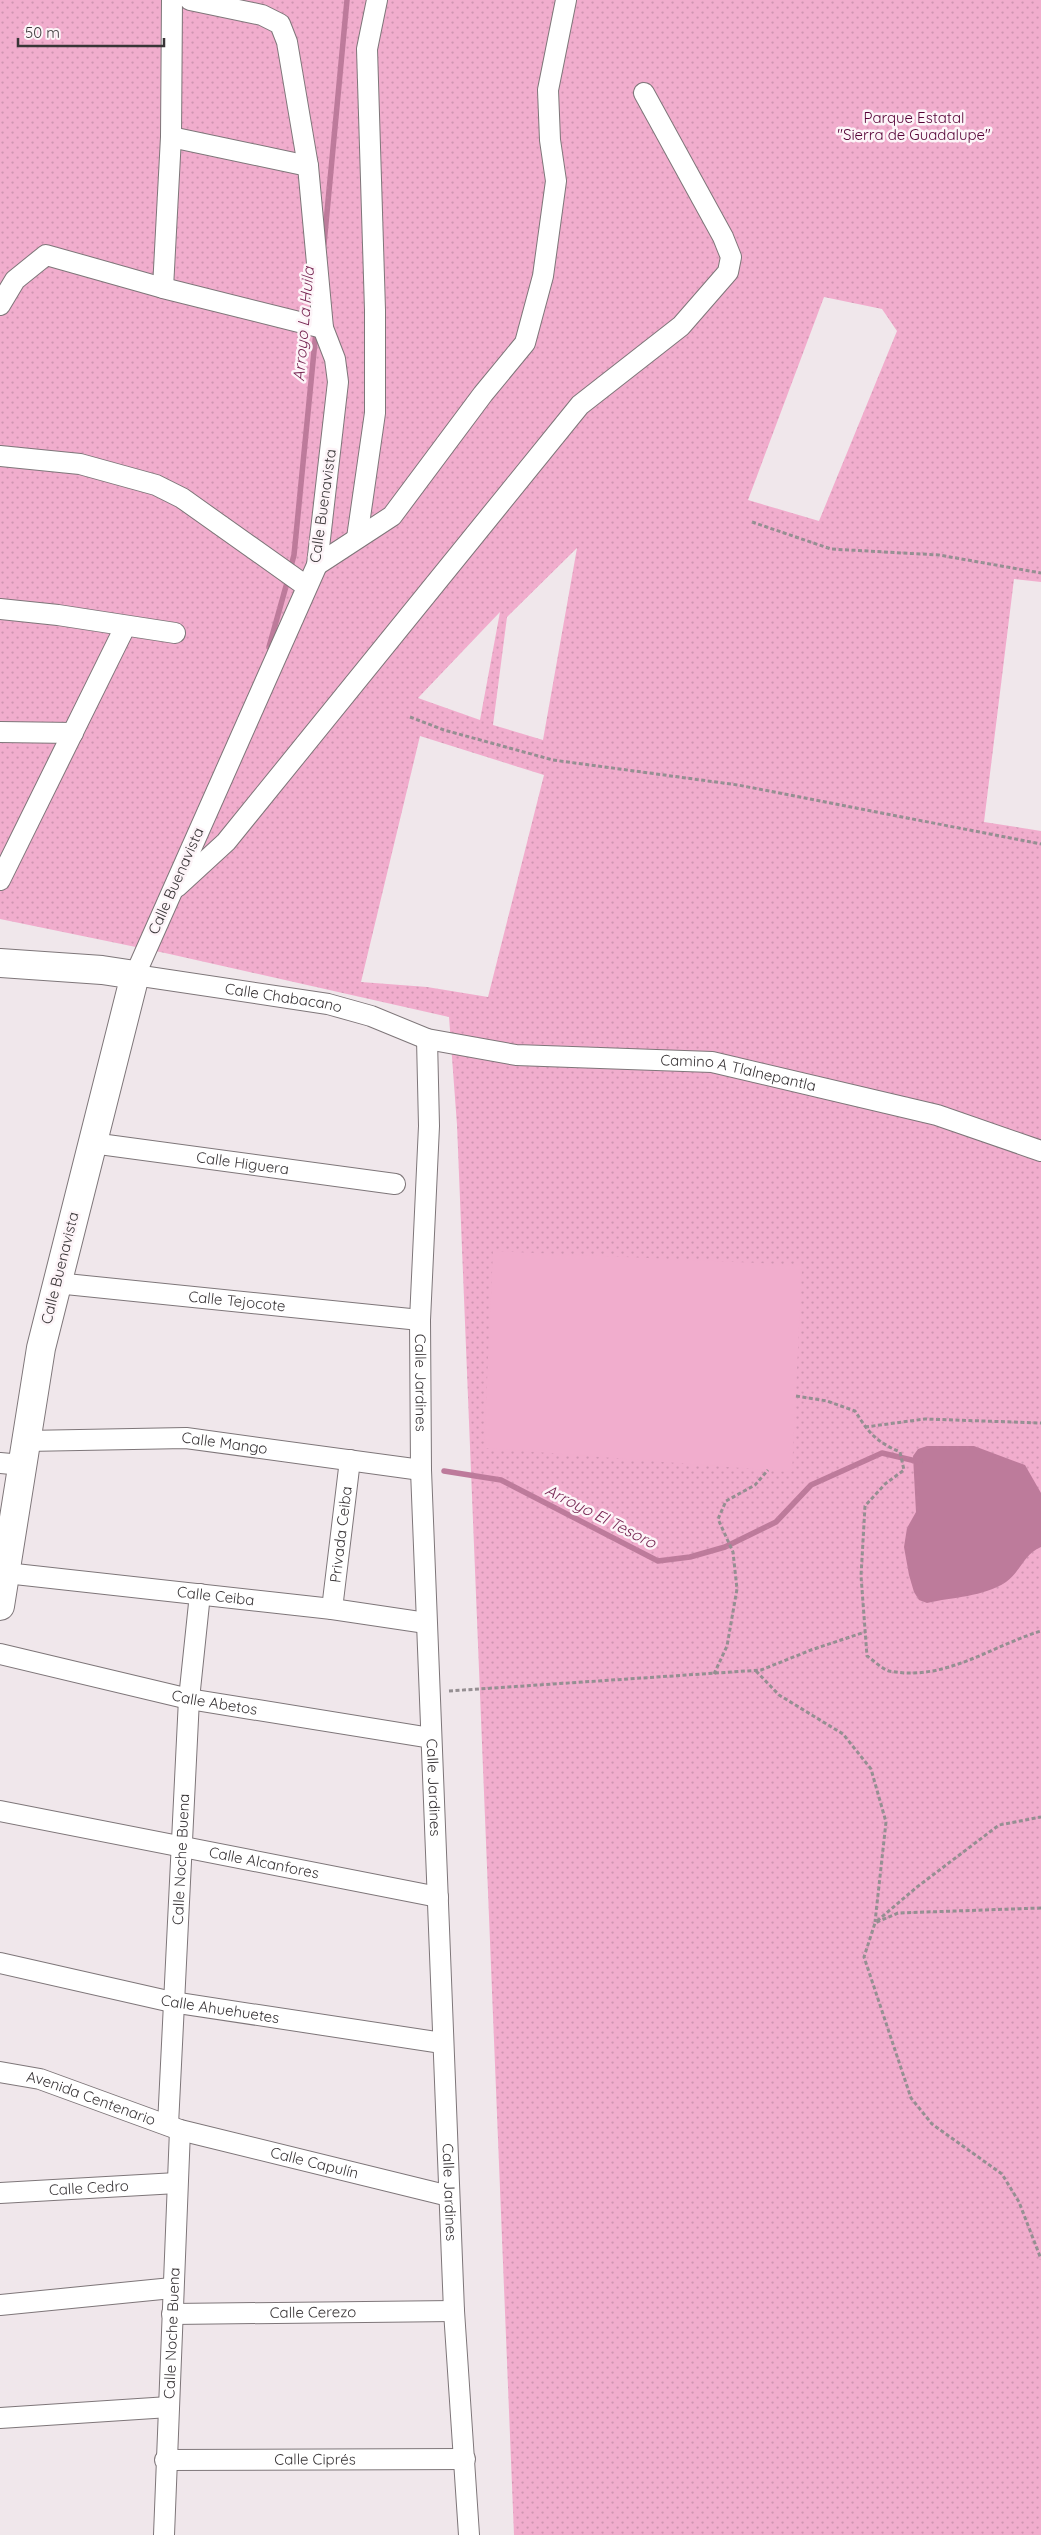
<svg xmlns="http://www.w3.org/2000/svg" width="1041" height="2535" font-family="Quicksand,sans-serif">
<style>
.grass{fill:url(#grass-dots);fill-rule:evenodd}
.garden{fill:#f1adcd}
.water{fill:#bd7b9b}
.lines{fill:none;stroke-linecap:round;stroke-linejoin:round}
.stream{stroke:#bd7b9b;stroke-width:5.5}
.street-casing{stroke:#7e7679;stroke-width:22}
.secondary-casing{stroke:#7e7679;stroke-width:30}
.path{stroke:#958f92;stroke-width:3;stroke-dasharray:4 2.5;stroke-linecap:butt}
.street{stroke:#fff;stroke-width:20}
.secondary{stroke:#fff;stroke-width:28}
.labels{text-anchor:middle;stroke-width:5;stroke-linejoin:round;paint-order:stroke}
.park-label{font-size:15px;fill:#550236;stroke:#fdf4f8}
.street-label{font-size:15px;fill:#393537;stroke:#fdf4f8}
.water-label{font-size:16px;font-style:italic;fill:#782854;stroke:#fdf4f8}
</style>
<defs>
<pattern id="grass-dots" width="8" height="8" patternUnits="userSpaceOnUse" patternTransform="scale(1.25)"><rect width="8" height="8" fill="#f1adcd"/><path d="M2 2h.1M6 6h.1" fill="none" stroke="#cf95b1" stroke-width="1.8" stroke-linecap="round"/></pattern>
</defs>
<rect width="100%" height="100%" fill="#f0e7eb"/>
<path class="grass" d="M0,0H1041V582L1014,579L984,822L1041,831V2535H514L457,1125L449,1017L165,953L0,919ZM824,297L882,309L897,331L819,521L748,500ZM577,548L543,740L493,725L507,617ZM500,612L480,720L418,698ZM420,736L544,775L488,997L427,987L361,982Z"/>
<polygon class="garden" points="493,1251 802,1265 792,1472 484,1448"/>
<path class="water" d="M927,1446H974L1025,1465L1041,1493V1547C1025,1553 1020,1572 1006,1582C983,1597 953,1597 927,1603L919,1600L914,1592L909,1575L904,1547L907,1528L916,1512L913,1456L918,1449Z"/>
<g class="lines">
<g class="stream">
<polyline points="324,244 347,0"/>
<polyline points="290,570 294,555 316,331"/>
<polyline points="269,647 288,579"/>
<polyline points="444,1471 501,1480 658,1561 690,1557 725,1547 776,1522 811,1485 882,1453 920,1462"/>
</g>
<g class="street-casing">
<g id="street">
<path id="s1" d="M190,0L262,15L280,24L287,42L308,166L323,328L335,359L338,382L317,565L135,975L328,1004L371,1016L427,1039L516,1055L712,1062L937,1115L1041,1151"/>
<polyline points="171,137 308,166"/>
<polyline points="163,288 171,137 172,0"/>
<polyline points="0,305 15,280 46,255 163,288 323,328"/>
<polyline points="0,456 80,464 156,485 182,498 306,586"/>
<polyline points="357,538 375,413 375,310 367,49 377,0"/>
<polyline points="317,565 392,516 483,394 525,343 543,276 556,181 550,140 548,90 566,0"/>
<polyline points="0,609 58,615 175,633"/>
<polyline points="0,732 73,733"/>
<polyline points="0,880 125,627"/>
<polyline points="177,887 226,842 580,405 681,326 728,272 731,257 723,237 644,93"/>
<path id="s2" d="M427,1039L429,1126L420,1320L421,1470L454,2311L469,2535"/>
<path id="s3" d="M92,1143L395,1184"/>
<path id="s4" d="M56,1283L420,1320"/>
<path id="s5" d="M26,1441L186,1438L421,1470"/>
<polyline points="0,1463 22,1465"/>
<path id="s6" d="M6,1573L332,1609L426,1623"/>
<path id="s7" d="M332,1609L350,1460"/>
<path id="s8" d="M0,1654L189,1699L431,1738"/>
<path id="s9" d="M0,1811L438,1897"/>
<path id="s10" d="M0,1963L172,2002L442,2043"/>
<path id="s11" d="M0,2072L40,2079L180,2130L449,2196"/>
<path id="s12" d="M168,2125L189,1699L200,1594"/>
<path id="s13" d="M0,2193L177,2183"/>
<polyline points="0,2305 172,2288"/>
<path id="s14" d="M172,2314L454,2311"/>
<polyline points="0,2418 169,2407"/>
<path id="s15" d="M165,2460L465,2459"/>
<path id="s16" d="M164,2535L180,2130"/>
</g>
</g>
<g class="secondary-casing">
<polyline id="secondary" points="0,963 102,970 135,975 41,1348 0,1606"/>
</g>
<g class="path">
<polyline points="752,522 831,549 939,555 1041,573"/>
<polyline points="410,717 444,730 553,760 738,785 1041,844"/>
<path d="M796,1396L827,1401L855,1411C869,1433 875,1441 900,1452L904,1470L885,1484L865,1506L861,1576L867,1656C873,1660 882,1669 889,1671C945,1682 991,1646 1041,1631"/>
<polyline points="865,1427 925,1419 1041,1423"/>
<polyline points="756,1671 779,1695 843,1734 871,1769 886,1822 875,1922"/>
<polyline points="714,1674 727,1646 737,1589 733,1552 718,1519 726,1501 755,1485 768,1470"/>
<polyline points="449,1691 761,1670 811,1650 865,1632"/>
<polyline points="1041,1908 898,1913 875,1923 864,1957 911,2098 932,2124 1002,2174 1019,2202 1041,2259"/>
<polyline points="877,1921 917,1887 999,1825 1041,1817"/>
</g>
<use href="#street" class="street"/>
<use href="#secondary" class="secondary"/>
</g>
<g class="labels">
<g class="park-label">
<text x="914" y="123">Parque Estatal<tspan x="914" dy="17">"Sierra de Guadalupe"</tspan></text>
</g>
<g class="street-label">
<text transform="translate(323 506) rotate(-82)" y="5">Calle Buenavista</text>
<text transform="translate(176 881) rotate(-66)" y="5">Calle Buenavista</text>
<text dy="5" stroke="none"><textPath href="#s1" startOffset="1241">Calle Chabacano</textPath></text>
<text dy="5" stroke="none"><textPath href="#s1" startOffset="1705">Camino A Tlalnepantla</textPath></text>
<text dy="5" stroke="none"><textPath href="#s3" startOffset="152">Calle Higuera</textPath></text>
<text transform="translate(60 1268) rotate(-76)" y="5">Calle Buenavista</text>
<text dy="5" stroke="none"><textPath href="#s4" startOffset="182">Calle Tejocote</textPath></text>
<text dy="5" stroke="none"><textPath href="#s2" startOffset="344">Calle Jardines</textPath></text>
<text dy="5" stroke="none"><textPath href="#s5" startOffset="199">Calle Mango</textPath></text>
<text dy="5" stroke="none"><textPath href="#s7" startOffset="75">Privada Ceiba</textPath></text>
<text dy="5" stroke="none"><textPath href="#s6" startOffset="211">Calle Ceiba</textPath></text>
<text dy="5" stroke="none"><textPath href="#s8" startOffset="220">Calle Abetos</textPath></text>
<text dy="5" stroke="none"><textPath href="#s2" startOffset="749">Calle Jardines</textPath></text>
<text dy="5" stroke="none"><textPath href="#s12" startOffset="266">Calle Noche Buena</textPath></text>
<text dy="5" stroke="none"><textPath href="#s9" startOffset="269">Calle Alcanfores</textPath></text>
<text dy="5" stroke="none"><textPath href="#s10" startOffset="225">Calle Ahuehuetes</textPath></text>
<text dy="5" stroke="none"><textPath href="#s11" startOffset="95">Avenida Centenario</textPath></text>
<text dy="5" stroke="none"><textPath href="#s11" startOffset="328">Calle Capulín</textPath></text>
<text dy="5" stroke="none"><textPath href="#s13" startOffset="89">Calle Cedro</textPath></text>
<text dy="5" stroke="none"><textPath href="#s2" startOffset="1154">Calle Jardines</textPath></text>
<text dy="5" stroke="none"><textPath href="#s14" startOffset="141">Calle Cerezo</textPath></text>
<text dy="5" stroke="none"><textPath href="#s16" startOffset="202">Calle Noche Buena</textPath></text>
<text dy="5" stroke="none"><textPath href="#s15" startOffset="150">Calle Ciprés</textPath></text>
</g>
<g class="water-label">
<text transform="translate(303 324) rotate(-85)" y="6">Arroyo La Huila</text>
<text transform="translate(601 1516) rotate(27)" y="6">Arroyo El Tesoro</text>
</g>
</g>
<path d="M18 38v8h146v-8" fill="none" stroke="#393537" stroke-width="2.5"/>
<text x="25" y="38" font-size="15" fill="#393537" stroke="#fdf4f8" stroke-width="4" paint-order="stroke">50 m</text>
</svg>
